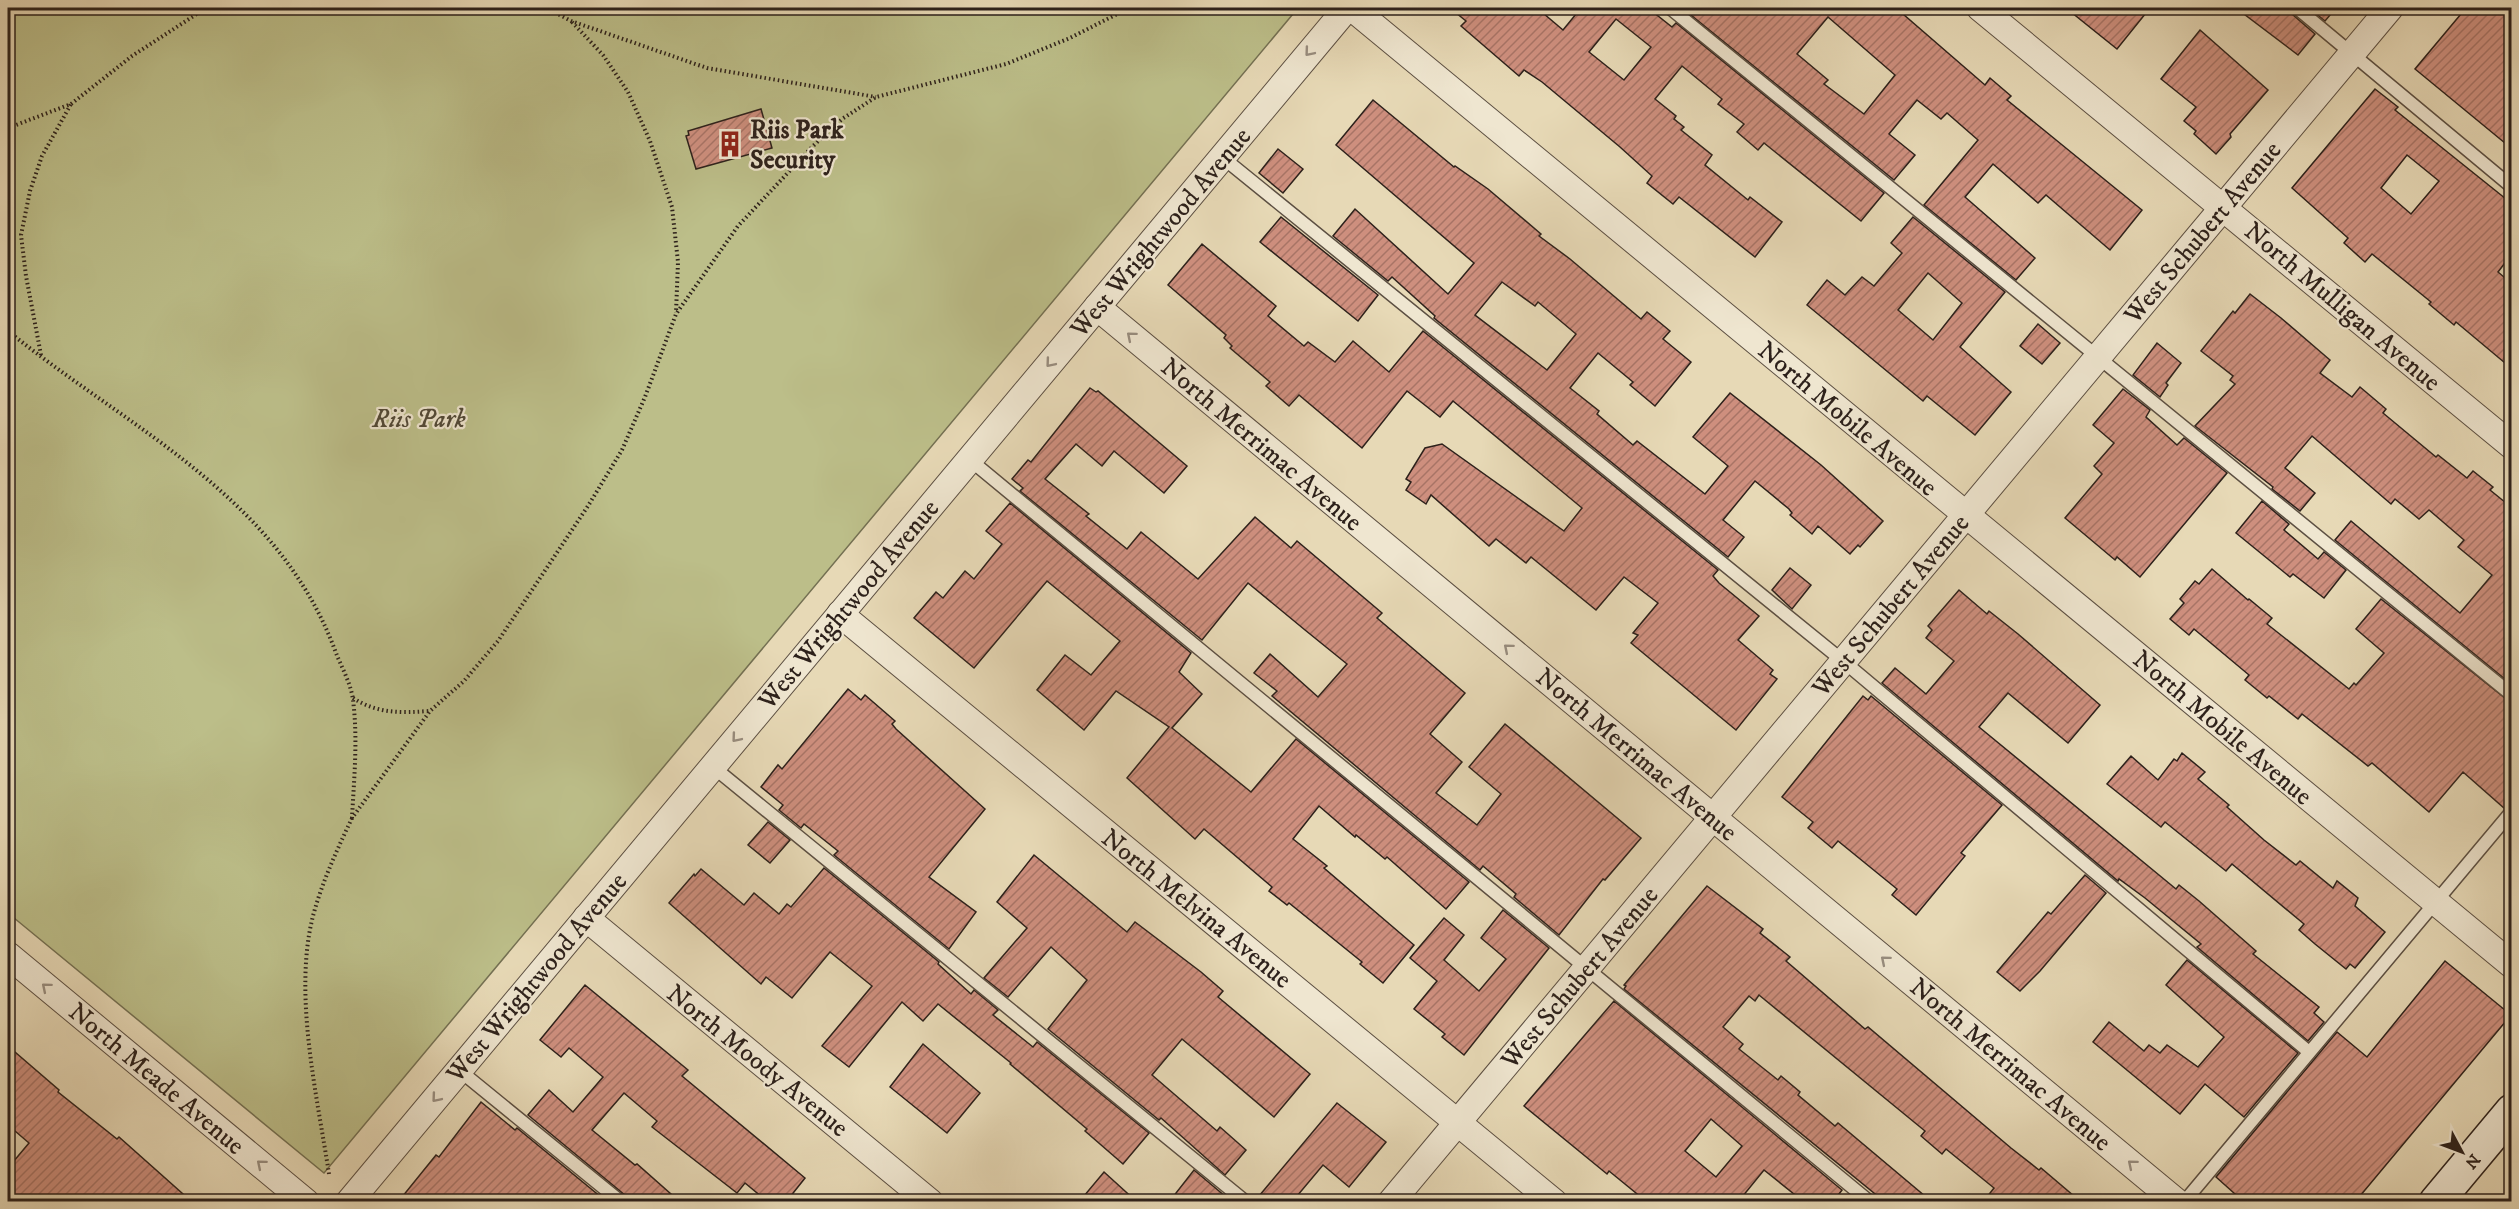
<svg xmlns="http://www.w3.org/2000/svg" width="2519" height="1209" font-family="'IM FELL DW Pica',serif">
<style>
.park{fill:#bcbe89;stroke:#747052;stroke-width:1.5}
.building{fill:url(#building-hatch);stroke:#2d211b;stroke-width:1.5;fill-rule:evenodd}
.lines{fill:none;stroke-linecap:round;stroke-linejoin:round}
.service-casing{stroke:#5c4f42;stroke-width:15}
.minor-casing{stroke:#5c4f42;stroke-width:28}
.secondary-casing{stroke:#2d211b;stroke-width:36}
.path{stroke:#2d211b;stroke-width:4;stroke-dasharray:1.5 3;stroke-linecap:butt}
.service{stroke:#efe6d0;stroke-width:12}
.minor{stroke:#efe6d0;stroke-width:26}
.secondary{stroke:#efe6d0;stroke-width:33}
.oneway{stroke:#988d7f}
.labels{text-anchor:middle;stroke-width:4.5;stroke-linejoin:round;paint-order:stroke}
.poi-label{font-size:26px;font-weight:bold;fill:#2d211b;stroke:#efe6d0;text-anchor:start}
.street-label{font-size:26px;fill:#2d211b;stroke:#efe6d0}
.park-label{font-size:26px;font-style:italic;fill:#514836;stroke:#efe6d0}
</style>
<defs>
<pattern id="building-hatch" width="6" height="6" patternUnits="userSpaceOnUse" patternTransform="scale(1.5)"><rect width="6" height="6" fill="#ce8f7e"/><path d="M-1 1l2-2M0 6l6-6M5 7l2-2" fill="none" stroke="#a87466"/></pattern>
</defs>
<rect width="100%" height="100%" fill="#e7d9b6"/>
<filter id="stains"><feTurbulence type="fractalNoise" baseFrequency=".00333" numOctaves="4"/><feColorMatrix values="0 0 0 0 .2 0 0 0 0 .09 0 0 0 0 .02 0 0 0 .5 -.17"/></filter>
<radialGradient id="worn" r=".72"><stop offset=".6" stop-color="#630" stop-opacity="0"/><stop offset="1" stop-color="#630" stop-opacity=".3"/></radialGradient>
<polygon class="park" points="8,8 1298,8 324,1173 8,913"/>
<g class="building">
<path d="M1450,8H1537L1563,30L1581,8H1648L1672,27L1676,23L1884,193L1861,221L1764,143L1758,150L1737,132L1744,124L1718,104L1722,99L1682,66L1655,99L1676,116L1674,119L1684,127L1681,130L1712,155L1705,165L1748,200L1750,197L1782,222L1755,257L1679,197L1673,204L1647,183L1652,176L1620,147L1542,82L1524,70L1519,76L1461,26L1466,21ZM1616,19L1651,47L1624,80L1589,52Z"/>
<path d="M1689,8H1896L1985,85L1990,78L2011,96L2007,100L2142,210L2110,250L2046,195L2038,203L1993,164L1965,197L2035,258L2016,280L1924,205L1978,140L1947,113L1941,119L1917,100L1889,134L1915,155L1894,180L1686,11ZM1828,17L1895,75L1864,114L1824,84L1828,80L1797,54Z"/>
<polygon points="2066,8 2150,8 2117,49"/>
<polygon points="2236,8 2289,8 2292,14 2315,34 2298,55"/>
<polygon points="2309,8 2336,8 2325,21"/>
<polygon points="2466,8 2511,8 2511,148 2415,69"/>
<polygon points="2200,30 2268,90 2230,134 2231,137 2216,154 2194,134 2196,131 2184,121 2196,107 2161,79"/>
<path d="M2375,89L2398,107L2395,110L2511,203V255L2498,272L2511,283V368L2456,322L2454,325L2429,304L2431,302L2372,254L2365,262L2344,243L2348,238L2292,188ZM2407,155L2439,181L2411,214L2381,188Z"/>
<path d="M1373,100L1454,167L1455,166L1488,189L1541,234L1539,236L1570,259L1641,319L1647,312L1670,331L1663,339L1691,362L1655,406L1630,385L1633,382L1598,353L1570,388L1599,411L1597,414L1633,445L1637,441L1705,494L1728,466L1693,437L1730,393L1821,465L1883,521L1860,547L1858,545L1850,554L1818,526L1812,534L1790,515L1792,513L1789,509L1755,481L1723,520L1744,537L1728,557L1434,318L1435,316L1392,277L1388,281L1333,236L1355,209L1448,294L1474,263L1336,145ZM1502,282L1535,306L1538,302L1576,334L1547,370L1475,315Z"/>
<polygon points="761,109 772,148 696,169 686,136 689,135 688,131"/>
<polygon points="1278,149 1303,169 1283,193 1259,173"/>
<polygon points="1281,217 1378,295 1358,321 1260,242"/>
<path d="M1913,217L2005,292L1960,347L2011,392L1975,435L1927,396L1923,401L1807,305L1827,280L1845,295L1862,277L1874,286L1902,253L1891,243ZM1928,273L1962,303L1933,340L1898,310Z"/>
<polygon points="1202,244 1276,306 1268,316 1304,346 1308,342 1335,362 1353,341 1389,372 1423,331 1718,570 1713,576 1719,583 1759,616 1738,640 1773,670 1770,674 1777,679 1736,730 1631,643 1638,635 1633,633 1658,603 1624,577 1596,610 1531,557 1526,563 1496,539 1489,546 1431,495 1426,504 1406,490 1411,482 1406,479 1425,448 1442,444 1564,531 1582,508 1453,401 1440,417 1407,391 1362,448 1299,395 1289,406 1266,386 1270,382 1230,348 1232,346 1224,338 1226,335 1168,285"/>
<polygon points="2250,294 2281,318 2330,360 2320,373 2352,397 2360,387 2386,409 2383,413 2436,457 2438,455 2467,478 2473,471 2493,487 2490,490 2511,507 2511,684 2335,540 2351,521 2460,613 2492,575 2458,547 2464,540 2429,510 2419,519 2395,499 2391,504 2312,436 2285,468 2315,493 2300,511 2272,489 2273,487 2195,426 2235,384 2230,380 2233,376 2201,351 2233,311 2235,313"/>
<polygon points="2038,324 2060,343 2042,364 2020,346"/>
<polygon points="2157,343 2181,363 2166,383 2168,385 2160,397 2133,375"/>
<polygon points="1090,388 1096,392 1098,391 1187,466 1164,493 1114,451 1102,466 1076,444 1045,479 1089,514 1086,516 1127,549 1141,532 1198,579 1255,517 1291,548 1297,541 1382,613 1377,618 1465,693 1430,734 1462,762 1436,793 1477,825 1501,794 1469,767 1505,724 1641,838 1605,880 1603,879 1559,935 1514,897 1516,894 1483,866 1480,870 1272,696 1277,691 1254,673 1270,654 1318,697 1347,664 1305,630 1248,583 1202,640 1020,491 1023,488 1012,479 1028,460 1031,462"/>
<polygon points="2123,389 2150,410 2146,417 2177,445 2184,438 2227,473 2140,577 2117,557 2115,560 2065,518 2102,474 2094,466 2114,443 2093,425"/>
<polygon points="2262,501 2289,524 2284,530 2318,559 2324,552 2346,570 2324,598 2293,574 2290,577 2236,533"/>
<polygon points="1010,503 1191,653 1179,672 1202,694 1172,728 1251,792 1296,739 1469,882 1446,909 1387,857 1385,859 1356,835 1355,837 1319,806 1293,839 1327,866 1324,868 1414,945 1383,983 1360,964 1362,962 1289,903 1287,905 1269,891 1272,887 1204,829 1195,839 1127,778 1169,727 1116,691 1084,730 1037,690 1065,655 1091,675 1120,641 1047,581 974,668 914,618 936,592 943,598 965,571 974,579 1002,544 986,531"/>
<polygon points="1790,568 1811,585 1792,609 1772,590"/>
<polygon points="2212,569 2248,600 2249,599 2272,618 2267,624 2349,689 2354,683 2356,685 2384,653 2356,629 2381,599 2511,703 2511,803 2504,808 2463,772 2429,812 2372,763 2368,766 2302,714 2298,719 2269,696 2267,698 2245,680 2249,675 2194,629 2189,635 2170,619 2184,603 2180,599 2195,581 2199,584"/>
<polygon points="1959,590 1987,614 1989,611 2018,634 2100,705 2068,743 2008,693 1979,727 2176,889 2179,885 2199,901 2256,951 2253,954 2319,1007 2314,1013 2324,1022 2308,1041 2197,947 2201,944 2145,898 2119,879 2118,881 1882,683 1895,668 1926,694 1954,661 1926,638 1932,630 1928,626"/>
<polygon points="848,689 861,700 865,695 895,721 892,724 896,729 985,809 929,877 976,912 949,949 834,855 838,851 804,824 801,828 779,810 783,805 761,787 778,765 782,769"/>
<polygon points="1863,696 1868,700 1871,696 2002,805 1961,853 1965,856 1916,915 1892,895 1897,889 1838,841 1832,848 1808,828 1813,822 1782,797"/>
<polygon points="2182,753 2205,772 2198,779 2229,805 2227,807 2264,840 2296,865 2300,861 2333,888 2337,881 2358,898 2355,906 2385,932 2355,968 2350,964 2346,969 2315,944 2299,930 2304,924 2232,864 2226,871 2165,822 2161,827 2107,784 2131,756 2158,780 2174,759 2177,761"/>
<polygon points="768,822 790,840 770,863 748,845"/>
<polygon points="1034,855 1127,932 1135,922 1201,972 1223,991 1218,997 1310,1074 1274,1117 1182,1039 1152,1075 1217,1131 1220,1127 1246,1150 1225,1175 1161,1118 1159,1120 1048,1029 1087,980 1051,947 1008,997 984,978 1027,928 997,902"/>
<polygon points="824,868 939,962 938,964 971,994 974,990 998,1010 993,1015 1033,1047 1037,1042 1149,1133 1123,1164 1085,1131 1087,1129 1010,1064 1011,1063 938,1004 923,1021 902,1002 849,1067 822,1046 872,986 830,952 792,998 766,977 761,984 669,903 694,874 695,876 701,869 744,905 754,893 779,914 787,904 791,907"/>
<polygon points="2085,875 2106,893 2040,971 2020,991 1997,972 2048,912 2051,914"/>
<polygon points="1707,886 1763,929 1760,933 1790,957 1786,961 1865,1029 1868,1027 2011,1148 2039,1170 2041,1168 2081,1202 1983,1202 1994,1188 1946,1149 1942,1154 1921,1136 1925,1131 1759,995 1755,1001 1749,996 1723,1027 1743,1044 1739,1049 1778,1080 1781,1076 1800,1092 1798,1095 1835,1126 1838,1123 1932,1202 1885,1202 1624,989 1626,986 1624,985"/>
<polygon points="1503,910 1549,948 1464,1055 1442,1037 1445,1034 1414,1009 1437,981 1410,958 1444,918 1464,935 1444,960 1479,991 1506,959 1481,938"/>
<polygon points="2187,960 2298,1053 2244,1117 2205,1084 2180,1114 2093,1042 2109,1022 2144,1051 2149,1045 2160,1053 2167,1045 2198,1067 2224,1037 2166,985"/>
<polygon points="2445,961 2511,1015 2355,1202 2244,1202 2216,1177 2337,1032 2367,1057"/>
<polygon points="585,985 688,1070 682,1076 805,1178 786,1202 768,1202 745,1183 737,1193 652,1127 657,1121 624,1093 592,1130 635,1165 637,1164 680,1202 629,1202 626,1196 528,1115 549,1090 573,1112 603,1077 569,1048 561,1057 540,1040"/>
<path d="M1614,1001L1842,1190L1833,1202H1804L1764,1170L1738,1202H1647L1609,1171L1607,1174L1524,1106ZM1711,1119L1742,1146L1716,1177L1685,1151Z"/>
<polygon points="923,1044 980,1093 947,1133 890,1087"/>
<polygon points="8,1046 59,1090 58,1092 117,1139 119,1137 192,1202 8,1202 8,1168 29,1143 8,1125"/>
<polygon points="481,1102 515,1130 517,1128 607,1202 398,1202 436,1155 439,1157"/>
<polygon points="1337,1103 1386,1142 1349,1187 1323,1165 1292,1202 1254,1202"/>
<polygon points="1194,1170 1232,1202 1169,1202"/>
<polygon points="1104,1172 1137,1202 1079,1202"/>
</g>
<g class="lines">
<g class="service-casing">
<g id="service">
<polyline points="1670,8 2512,695"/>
<polyline points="2297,8 2512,187"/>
<polyline points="1222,157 1843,661 2309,1052"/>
<polyline points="969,459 1870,1202"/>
<polyline points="712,766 1246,1202"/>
<polyline points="459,1070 621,1202"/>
<polyline points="2184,1202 2512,811"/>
</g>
</g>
<g class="minor-casing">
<g id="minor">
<polyline points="1352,8 2512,965"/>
<polyline points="1980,8 2512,446"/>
<polyline points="1097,307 2177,1202"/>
<polyline points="840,614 1554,1202"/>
<polyline points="586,918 930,1202"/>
<polyline points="8,955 306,1202"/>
<polyline points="349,1202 1347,8"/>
<polyline points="1391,1202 2390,8"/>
</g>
</g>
<g class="secondary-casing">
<polyline id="secondary" points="2436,1202 2512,1111"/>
</g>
<g class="path">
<polyline points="547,8 571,21 707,68 876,97"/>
<polyline points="572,22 603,55 628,92 650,141 672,207 678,262 676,313"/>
<polyline points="8,128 71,104 132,56 206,8"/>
<path d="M8,331C129,429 279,496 336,653C342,668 351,684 353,700C358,739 354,779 352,818L430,711L464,681L498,641L588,506L622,450L645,397L676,314L738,226L813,146L842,119L876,97L1006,64L1070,38L1129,8"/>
<polyline points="41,355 26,276 21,235 30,191 42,156 71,104"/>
<path d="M353,698C378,714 401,713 429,711"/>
<path d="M329,1174C317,1095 293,994 313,916C322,882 337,850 352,818"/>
</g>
<use href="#service" class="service"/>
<use href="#minor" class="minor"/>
<use href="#secondary" class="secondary"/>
</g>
<defs><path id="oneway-chevron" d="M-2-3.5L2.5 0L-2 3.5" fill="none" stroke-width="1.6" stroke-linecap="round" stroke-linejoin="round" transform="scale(1.5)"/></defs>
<g class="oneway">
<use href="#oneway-chevron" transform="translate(1309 52) rotate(130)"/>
<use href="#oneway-chevron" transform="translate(1131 336) rotate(-140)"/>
<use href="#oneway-chevron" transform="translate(1050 363) rotate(130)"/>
<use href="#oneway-chevron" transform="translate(1508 648) rotate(-140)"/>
<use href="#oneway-chevron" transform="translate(736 738) rotate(130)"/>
<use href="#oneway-chevron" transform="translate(1885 960) rotate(-140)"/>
<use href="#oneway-chevron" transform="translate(46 987) rotate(-140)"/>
<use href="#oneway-chevron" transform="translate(436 1098) rotate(130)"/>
<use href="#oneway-chevron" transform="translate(261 1164) rotate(-140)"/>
<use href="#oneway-chevron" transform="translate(2132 1164) rotate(-140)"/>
</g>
<defs>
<g id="building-bare" transform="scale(2.07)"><path d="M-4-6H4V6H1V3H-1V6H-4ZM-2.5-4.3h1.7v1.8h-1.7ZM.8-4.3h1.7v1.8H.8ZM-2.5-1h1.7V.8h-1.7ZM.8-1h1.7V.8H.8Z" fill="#8f2418" stroke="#efe6d0" stroke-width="2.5" paint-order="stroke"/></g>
</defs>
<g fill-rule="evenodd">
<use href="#building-bare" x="730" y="144"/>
</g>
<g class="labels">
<g class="poi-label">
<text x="750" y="138">Riis Park<tspan x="750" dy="30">Security</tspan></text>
</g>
<g class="street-label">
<text transform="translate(1160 232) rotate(-50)" y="9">West Wrightwood Avenue</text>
<text transform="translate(2202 232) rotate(-50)" y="9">West Schubert Avenue</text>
<text transform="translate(2343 306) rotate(40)" y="9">North Mulligan Avenue</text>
<text transform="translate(1848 418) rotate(40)" y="9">North Mobile Avenue</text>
<text transform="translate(1262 444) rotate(40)" y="9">North Merrimac Avenue</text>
<text transform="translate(848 604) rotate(-50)" y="9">West Wrightwood Avenue</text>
<text transform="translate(1890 605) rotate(-50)" y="9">West Schubert Avenue</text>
<text transform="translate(2223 727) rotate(40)" y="9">North Mobile Avenue</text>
<text transform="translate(1637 754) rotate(40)" y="9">North Merrimac Avenue</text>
<text transform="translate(1197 908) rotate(39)" y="9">North Melvina Avenue</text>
<text transform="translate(536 977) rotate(-50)" y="9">West Wrightwood Avenue</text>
<text transform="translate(1579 977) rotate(-50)" y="9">West Schubert Avenue</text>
<text transform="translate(758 1060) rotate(39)" y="9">North Moody Avenue</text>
<text transform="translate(2011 1064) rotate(40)" y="9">North Merrimac Avenue</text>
<text transform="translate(157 1078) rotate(40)" y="9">North Meade Avenue</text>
</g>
<g class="park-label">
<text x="419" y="427">Riis Park</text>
</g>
</g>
<rect width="2519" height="1209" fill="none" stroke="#e7d9b6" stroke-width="30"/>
<rect x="9" y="9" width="2501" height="1191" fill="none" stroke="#2d211b" stroke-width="3"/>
<rect x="15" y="15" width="2489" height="1179" fill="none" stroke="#2d211b" stroke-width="1.5"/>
<g transform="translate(2462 1152) rotate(131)" stroke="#efe6d0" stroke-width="4.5" paint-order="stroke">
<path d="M0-4.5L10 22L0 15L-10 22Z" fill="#2d211b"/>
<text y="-9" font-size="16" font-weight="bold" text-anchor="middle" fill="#2d211b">N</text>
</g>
<rect width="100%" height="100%" filter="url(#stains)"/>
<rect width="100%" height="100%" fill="url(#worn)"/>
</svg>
